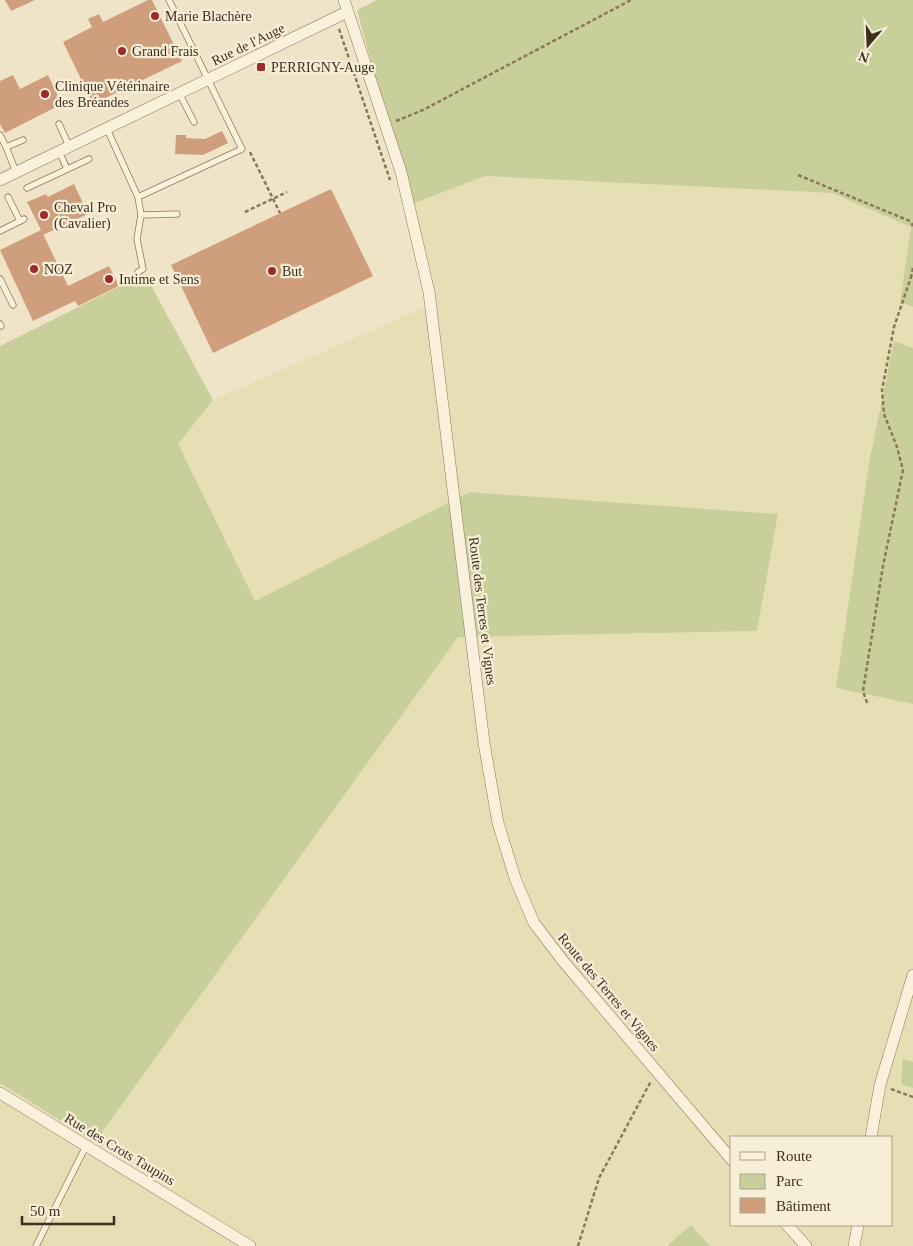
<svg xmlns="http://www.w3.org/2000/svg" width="913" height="1246" font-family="'Times New Roman',serif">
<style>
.farmland{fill:#e6deb5;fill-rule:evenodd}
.green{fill:#c9cf9b}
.building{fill:#cf9f7d}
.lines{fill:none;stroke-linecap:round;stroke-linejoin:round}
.lane-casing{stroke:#8d765c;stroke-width:7}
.street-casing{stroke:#8d765c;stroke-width:12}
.path{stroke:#8d765c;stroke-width:2.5;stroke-dasharray:4 2.5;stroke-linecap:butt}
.lane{stroke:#faf1dc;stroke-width:5.5}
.street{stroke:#faf1dc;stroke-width:11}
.poi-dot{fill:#9e2a2b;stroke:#f7eed8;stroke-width:2}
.labels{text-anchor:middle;stroke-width:4.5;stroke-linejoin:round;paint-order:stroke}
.poi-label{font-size:14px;fill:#3d2e20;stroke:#f7eed8;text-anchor:start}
.street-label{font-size:14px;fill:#3d2e20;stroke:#f7eed8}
</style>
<rect width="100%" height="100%" fill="#f0e4c8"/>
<path class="farmland" d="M485,176L832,193L911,227L900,302L913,307V348L894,341L869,463L836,688L913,704V1246H0V1083L95,1141L458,637L757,631L778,514L469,492L255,601L177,444L213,400L437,302L412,204ZM732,1137H892V1225H732Z"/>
<g class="green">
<polygon points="377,0 913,0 913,307 900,302 911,227 832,193 485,176 412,204 407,194 357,10"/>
<polygon points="145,274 213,400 178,444 255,601 469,492 778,514 757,631 458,637 95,1142 0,1083 0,346"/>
<polygon points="894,341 913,348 913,704 836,688 869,463"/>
<polygon points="903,1059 913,1062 913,1088 901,1084"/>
<polygon points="691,1225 710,1246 669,1246 668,1245"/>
</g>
<g class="building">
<polygon points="5,0 35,0 11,11"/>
<polygon points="148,0 152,0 182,61 93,104 63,42 92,27 88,19 99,14 103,22"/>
<polygon points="13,75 20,89 48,75 62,104 5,133 0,124 0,81"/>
<polygon points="222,131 228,143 203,155 175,154 176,135 186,135 186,138 205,139"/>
<polygon points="74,184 88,214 43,235 43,234 68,286 109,266 119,286 78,306 75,301 33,321 0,250 41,230 27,202 46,194 48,197"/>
<polygon points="331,189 373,276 213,353 171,265"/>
</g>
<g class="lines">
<g class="lane-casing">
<g id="lane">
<polyline points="179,93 194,122"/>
<polyline points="59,124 69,146"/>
<polyline points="107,129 138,197 141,215 137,239 143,269 138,272"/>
<polyline points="0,135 6,147"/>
<polyline points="59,151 67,169"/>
<polyline points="16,172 6,147 23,140"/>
<polyline points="27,188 89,159"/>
<polyline points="8,197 20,221"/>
<polyline points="138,197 242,149 169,0"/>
<polyline points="141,215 177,214"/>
<polyline points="0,231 24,219"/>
<polyline points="0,279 13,305"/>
<polyline points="0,324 1,326"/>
<polyline points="36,1246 86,1146"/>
</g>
</g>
<g class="street-casing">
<g id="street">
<polyline points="344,0 401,172 429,292 484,743 498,823 516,881 534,923 563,961 732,1160"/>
<polyline points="0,180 347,12"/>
<polyline points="0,1093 250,1246"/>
<polyline points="871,1137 880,1085 913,975"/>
<polyline points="787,1225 806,1246"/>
<polyline points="854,1246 858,1225"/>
</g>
</g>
<g class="path">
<polyline points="339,29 390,180"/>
<polyline points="396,121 423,110 631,0"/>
<polyline points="250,152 280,213"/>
<polyline points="798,175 910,221 913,226"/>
<polyline points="245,212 287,192"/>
<polyline points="913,268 911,277 913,278"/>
<polyline points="867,703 863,691 883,566 903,470 897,447 884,414 882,390 894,327 911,277"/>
<polyline points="891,1089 913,1097"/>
<polyline points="578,1246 599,1178 651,1081"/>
</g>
<use href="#lane" class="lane"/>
<use href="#street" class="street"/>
</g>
<g class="poi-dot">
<circle cx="155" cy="16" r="5"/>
<circle cx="122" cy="51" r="5"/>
<rect x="256" y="62" width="10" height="10" rx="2.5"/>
<circle cx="45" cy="94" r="5"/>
<circle cx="44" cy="215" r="5"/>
<circle cx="34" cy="269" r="5"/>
<circle cx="272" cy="271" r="5"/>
<circle cx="109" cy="279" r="5"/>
</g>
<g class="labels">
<g class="poi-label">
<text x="165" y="21">Marie Blachère</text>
<text x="132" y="56">Grand Frais</text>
<text x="271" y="72">PERRIGNY-Auge</text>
<text x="55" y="91">Clinique Vétérinaire<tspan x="55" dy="16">des Bréandes</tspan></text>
<text x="54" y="212">Cheval Pro<tspan x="54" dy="16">(Cavalier)</tspan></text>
<text x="44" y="274">NOZ</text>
<text x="282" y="276">But</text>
<text x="119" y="284">Intime et Sens</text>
</g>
<g class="street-label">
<text transform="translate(248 44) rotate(-26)" y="5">Rue de l'Auge</text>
<text transform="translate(483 611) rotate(83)" y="5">Route des Terres et Vignes</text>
<text transform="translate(609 992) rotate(50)" y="5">Route des Terres et Vignes</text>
<text transform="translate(120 1149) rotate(31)" y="5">Rue des Crots Taupins</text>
</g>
</g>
<rect x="730" y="1136" width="162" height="90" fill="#f7eed8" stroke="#ada18e"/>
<rect x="740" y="1152" width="25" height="8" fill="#faf1dc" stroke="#ada18e"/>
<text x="776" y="1161" font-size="15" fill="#3d2e20">Route</text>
<rect x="740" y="1174" width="25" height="15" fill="#c9cf9b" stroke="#ada18e"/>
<text x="776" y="1186" font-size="15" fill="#3d2e20">Parc</text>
<rect x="740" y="1198" width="25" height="15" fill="#cf9f7d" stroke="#ada18e"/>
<text x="776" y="1211" font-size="15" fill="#3d2e20">Bâtiment</text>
<g transform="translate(868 45) rotate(199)" stroke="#f7eed8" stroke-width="4" paint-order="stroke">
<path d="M0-4L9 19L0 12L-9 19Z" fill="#3d2e20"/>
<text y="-8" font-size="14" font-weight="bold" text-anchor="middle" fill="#3d2e20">N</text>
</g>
<path d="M22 1216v8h92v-8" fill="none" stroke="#3d2e20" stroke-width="2.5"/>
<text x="30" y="1216" font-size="15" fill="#3d2e20" stroke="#f7eed8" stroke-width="4" paint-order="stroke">50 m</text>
</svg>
